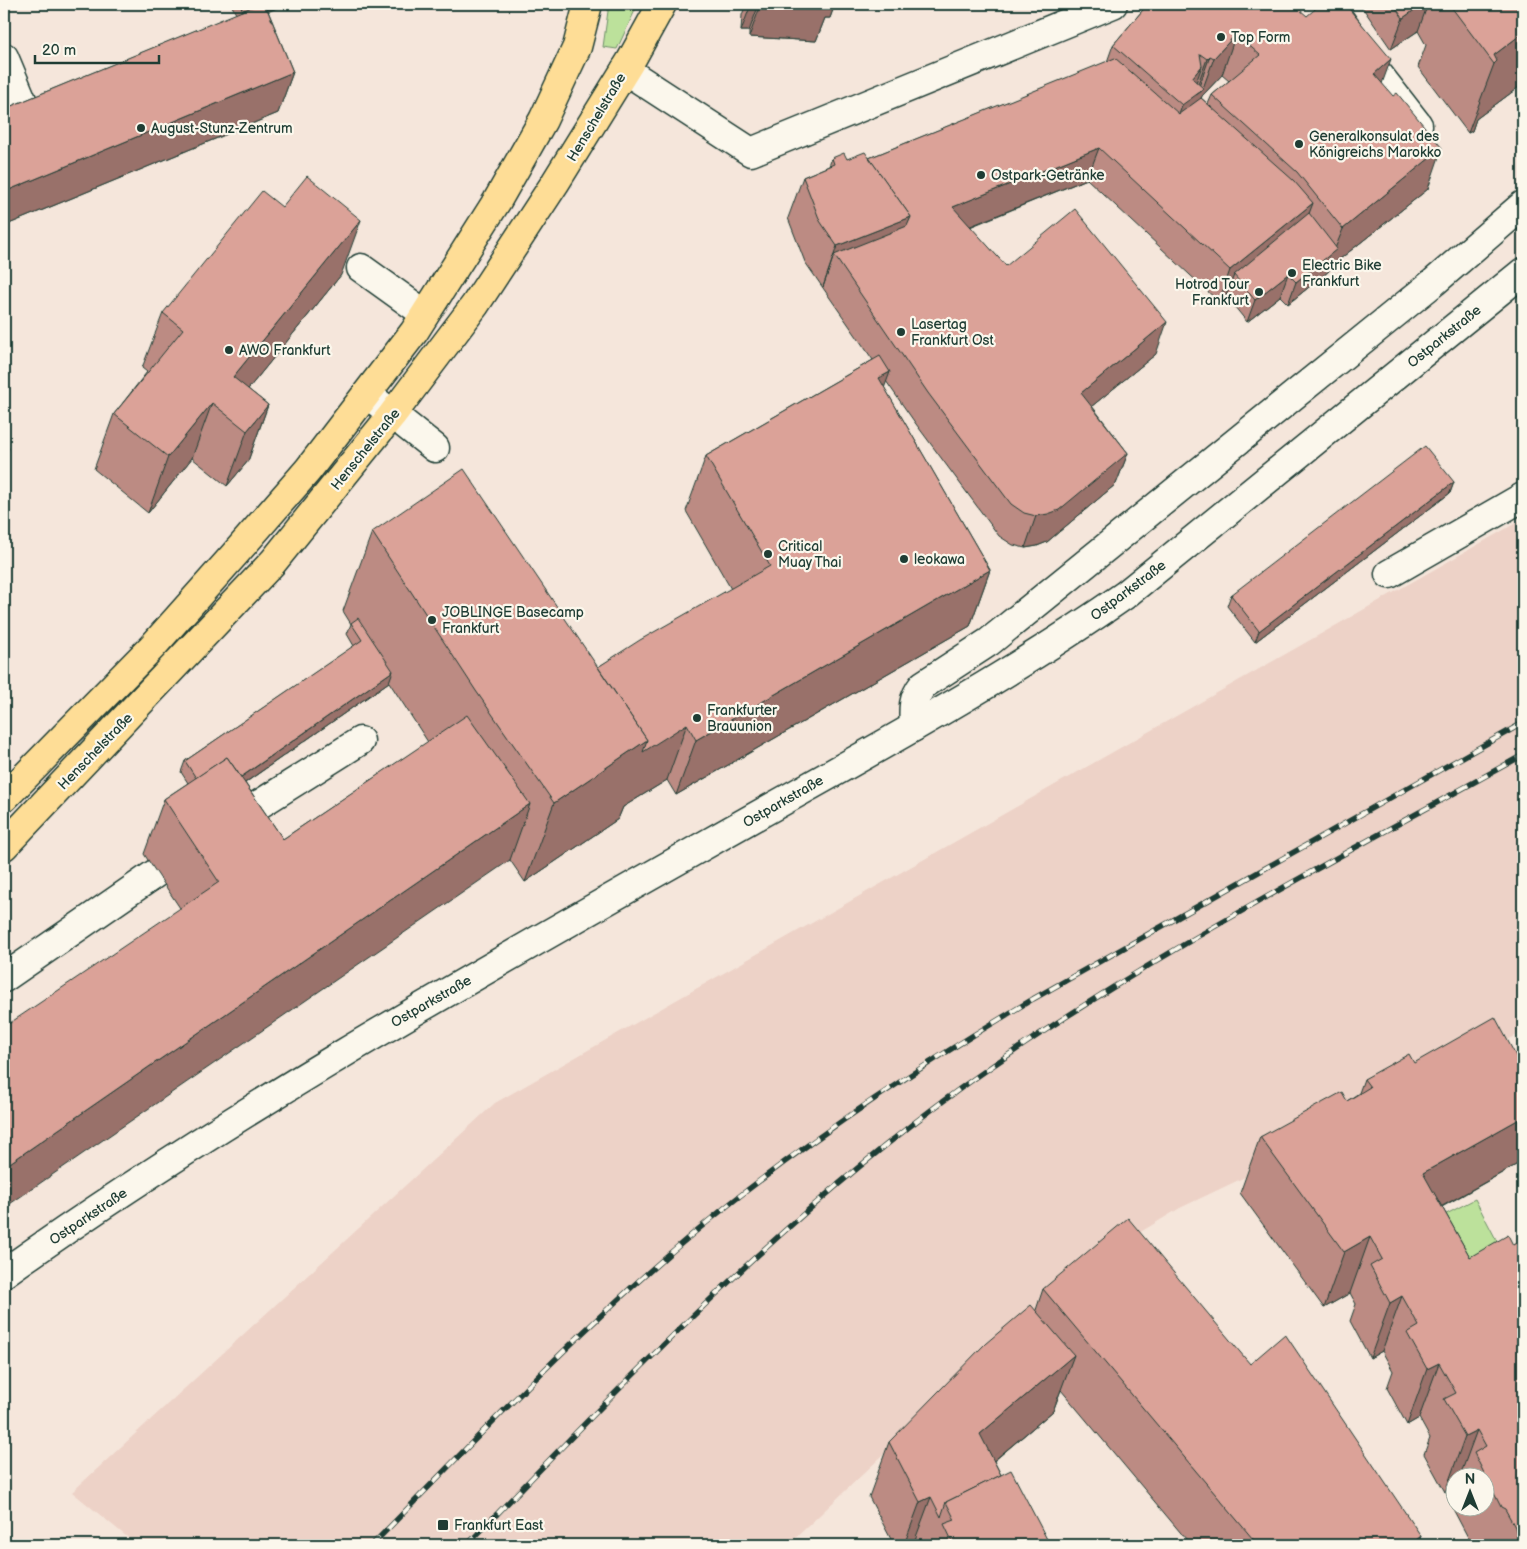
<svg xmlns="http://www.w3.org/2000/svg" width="1527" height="1549" font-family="'Balsamiq Sans',sans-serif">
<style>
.built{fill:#edd2c7}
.green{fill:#bce19b;stroke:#6e8f68}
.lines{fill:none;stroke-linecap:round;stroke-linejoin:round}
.minor-casing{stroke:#1f3d34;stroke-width:31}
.major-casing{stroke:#1f3d34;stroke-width:31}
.minor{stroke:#fbf7ec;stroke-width:28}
.major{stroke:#fedd96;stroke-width:28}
.rail-casing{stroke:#1f3d34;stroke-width:5.5}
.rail{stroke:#fbf7ec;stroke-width:4;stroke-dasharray:11;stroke-linecap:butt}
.wall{fill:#bc8b83;stroke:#1f3d34;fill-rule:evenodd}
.shaded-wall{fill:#99716a;stroke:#1f3d34}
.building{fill:#dba298;stroke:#1f3d34}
.poi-dot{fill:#1f3d34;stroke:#fbf7ec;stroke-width:2}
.labels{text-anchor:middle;stroke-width:4.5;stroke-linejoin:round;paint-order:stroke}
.poi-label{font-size:14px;fill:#1f3d34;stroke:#fbf7ec;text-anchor:start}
.street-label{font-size:14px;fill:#1f3d34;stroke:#fbf7ec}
</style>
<rect width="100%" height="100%" fill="#f5e6db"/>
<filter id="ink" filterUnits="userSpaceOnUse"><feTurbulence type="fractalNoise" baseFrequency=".02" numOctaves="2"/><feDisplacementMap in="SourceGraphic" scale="10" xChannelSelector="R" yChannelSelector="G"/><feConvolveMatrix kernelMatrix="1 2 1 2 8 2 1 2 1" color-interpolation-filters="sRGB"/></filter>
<g filter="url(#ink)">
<polygon class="built" points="1523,519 1523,1032 1243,1178 1180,1208 1106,1253 955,1387 788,1545 137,1545 72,1492 495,1103"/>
<g class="green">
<polygon points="609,4 638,4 617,49 603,47"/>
<polygon points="1475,1199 1512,1270 1451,1302 1414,1231"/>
</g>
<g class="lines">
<g class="minor-casing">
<g id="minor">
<polyline points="1329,4 1376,71 1418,125"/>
<polyline points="4,57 22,100"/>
<polyline points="625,70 751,152 1113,4"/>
<polyline points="361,268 425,314"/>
<polyline points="367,394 435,448"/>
<polyline points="1389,574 1523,497"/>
<path d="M914,727C913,709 912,699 923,685L989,642L1434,282L1523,205"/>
<polyline points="228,824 360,741"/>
<polyline points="4,978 188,851"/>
<path d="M4,1273C231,1112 470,978 712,841C851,762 995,686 1125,595L1523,272"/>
</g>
</g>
<g class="major-casing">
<g id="major">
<polyline points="4,798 152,647 234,555 308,470 414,332 497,201 543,120 577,47 588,4"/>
<polyline points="4,846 273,562 392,415 475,305 555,183 630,62 662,4"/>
</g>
</g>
<use href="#minor" class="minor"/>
<use href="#major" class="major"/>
<g class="rail-casing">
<g id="rail">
<path d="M372,1545C477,1438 580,1328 695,1232C801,1144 915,1069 1033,999L1523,723"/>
<path d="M467,1545C623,1384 778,1220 961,1088C1138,961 1333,861 1523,755"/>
</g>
</g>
<use href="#rail" class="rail"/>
</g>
<g class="wall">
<polygon points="231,4 287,4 268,11 293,72 278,113 4,226 4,109 236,14"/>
<polygon points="746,4 835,4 830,18 825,18 816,41 749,37 749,31 741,31 742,15"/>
<path d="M1148,4L1382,83L1428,189L1330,267L1329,271L1288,304L1280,296L1247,322L1226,296L1219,302L1087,179L970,227L1006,266L1156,354L1092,406L1128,453L1116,484L1047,542L1037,546L1025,548L1013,545L999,536L916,424L886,381L884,387L990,570L970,626L676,795L667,780L623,807L618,819L525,882L510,860L180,908L144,854L164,799L188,783L181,772L185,761L354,646L347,634L351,624L343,611L372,532L598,667L731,589L686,511L706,456L873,360L805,262L788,218L803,177L829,166L832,158L847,159L869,158L1107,62L1113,45ZM1222,75L1229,81L1212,95L1208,104L1201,98L1202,96ZM389,682L428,742L283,839L245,783Z"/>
<polygon points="1360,4 1523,4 1523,84 1476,119 1472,131 1468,133 1418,67 1426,45 1418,31 1391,49"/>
<polygon points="341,275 248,389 268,405 248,461 227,486 192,458 148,513 94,469 114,414 147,372 142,368 163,313"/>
<polygon points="1454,482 1450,493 1255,642 1227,606 1231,595"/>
<polygon points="1414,1063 1523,1161 1442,1207 1470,1257 1513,1245 1523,1239 1523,1545 1472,1545 1453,1509 1454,1506 1484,1506 1484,1476 1454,1476 1454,1486 1445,1492 1424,1454 1430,1438 1419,1418 1407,1425 1387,1388 1393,1371 1382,1351 1370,1358 1350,1321 1356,1304 1350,1293 1324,1308 1240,1193 1260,1137 1347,1101 1359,1093 1364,1079"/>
<polygon points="1043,1289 1250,1364 1421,1536 1418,1545 1191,1545 1061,1390 1053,1411 994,1461 1001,1475 1050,1545 894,1545 869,1497 889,1442 1036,1310"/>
</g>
<g class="shaded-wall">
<polygon points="264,4 287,4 240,23"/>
<polygon points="751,4 759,4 749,31 741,31"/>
<polygon points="761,4 835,4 830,18 825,18 816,41 749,37"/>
<polygon points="1423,4 1428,4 1418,31 1391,49 1403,18"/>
<polygon points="1523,33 1523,84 1476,119 1472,131 1468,133 1494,64 1494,55"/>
<polygon points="1236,34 1222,75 1202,96 1190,129 1167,146 1192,78 1202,66 1190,99 1193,97 1207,59 1210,56 1196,95 1202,91 1214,58"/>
<polygon points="1391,59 1376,100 1374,74"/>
<polygon points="293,72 278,113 4,226 4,192"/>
<polygon points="1099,148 1087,179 941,238 953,207"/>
<polygon points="1442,148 1428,189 1330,267 1329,271 1288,304 1296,282 1334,251 1343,229"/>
<polygon points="1313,203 1301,235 1234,275 1226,296 1219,302 1230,270"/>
<polygon points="911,217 896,257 834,255 823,287 837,246"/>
<polygon points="361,220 341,275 227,415 233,377"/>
<polygon points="1288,274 1280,296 1247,322 1255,300"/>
<polygon points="1167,322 1156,354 1070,424 1081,393"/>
<polygon points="890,372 870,427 879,378"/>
<polygon points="212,403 192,458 148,513 168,457"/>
<polygon points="268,405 248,461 227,486 247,431"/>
<polygon points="1128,453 1116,484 1047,542 1037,546 1025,548 1036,516"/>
<polygon points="1454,482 1450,493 1255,642 1259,631"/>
<polygon points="990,570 970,626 676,795 696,740"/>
<polygon points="393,671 389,682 206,810 210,799"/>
<polygon points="687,724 667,780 623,807 618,819 525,882 554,803 647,740"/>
<polygon points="530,804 510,860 4,1208 4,1167"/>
<polygon points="1523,1117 1523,1161 1403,1228 1423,1173"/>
<polygon points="1370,1237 1350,1293 1324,1308 1344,1252"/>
<polygon points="1402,1296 1382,1351 1370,1358 1390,1303"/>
<polygon points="1074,1355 1053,1411 960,1489 980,1434"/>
<polygon points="1439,1363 1419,1418 1407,1425 1427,1369"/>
<polygon points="1477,1430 1460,1476 1454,1476 1454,1486 1445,1492 1465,1436"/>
<polygon points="931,1497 913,1545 904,1545 920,1502"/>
<polygon points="1421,1536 1418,1545 1410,1545"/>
<polygon points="1518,1540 1522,1540 1520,1545 1516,1545"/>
</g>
<g class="building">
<polygon points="240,4 260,4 243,11"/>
<polygon points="259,4 265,4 293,72 4,192 4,109"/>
<polygon points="1148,4 1293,4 1307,16 1321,4 1345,4 1391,59 1374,74 1393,96 1397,93 1442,148 1343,229 1297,172 1212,95 1260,55 1236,34 1214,58 1210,56 1207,59 1200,54 1202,66 1192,78 1204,89 1182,105 1113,45"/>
<polygon points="1393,4 1423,4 1403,18"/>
<polygon points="1449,4 1523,4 1523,33 1494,55 1497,61 1494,64"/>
<polygon points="1115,58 1179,114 1201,98 1294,181 1313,203 1230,270 1099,148 953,207 1006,266 1075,209 1167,322 1081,393 1128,453 1059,510 1048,514 1036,516 1024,513 1011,504 928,393 834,255 907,226 911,217 869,158"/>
<polygon points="865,152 911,217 837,246 820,221 803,177 834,164 832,158 844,153 847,159"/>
<polygon points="307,176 361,220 233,377 268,405 247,431 212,403 168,457 114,414 183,329 163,313 262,191 282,207"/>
<polygon points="1309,213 1337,249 1296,282 1288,274 1255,300 1234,275"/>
<polygon points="880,356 890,372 879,378 990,570 696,740 687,724 643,752 647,740 598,667 640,640 770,566 706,456"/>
<polygon points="4,446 9,448 4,459"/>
<polygon points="1425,446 1454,482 1259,631 1231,595"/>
<polygon points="464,469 647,740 554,803 476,691 372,532"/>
<polygon points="358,618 393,671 241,777 227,757 196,778 185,761 362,640 351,623"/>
<polygon points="467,715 530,804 4,1167 4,1027 219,882 164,799 227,757 283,839"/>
<polygon points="1495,1017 1523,1069 1523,1117 1423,1173 1470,1257 1508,1235 1513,1245 1523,1239 1523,1542 1522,1540 1518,1540 1515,1527 1505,1509 1501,1507 1474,1453 1486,1446 1477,1430 1465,1436 1444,1399 1456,1393 1439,1363 1427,1369 1407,1333 1419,1326 1402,1296 1390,1303 1370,1266 1382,1259 1370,1237 1344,1252 1260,1137 1342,1092 1347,1101 1370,1087 1364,1079 1409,1054 1414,1063"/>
<polygon points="1128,1218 1250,1364 1285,1334 1421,1536 1410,1545 1258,1545 1043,1289"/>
<polygon points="1031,1305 1074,1355 980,1434 1001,1475 946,1502 941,1517 931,1497 920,1502 889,1442 985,1344"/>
<polygon points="1011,1470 1050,1545 954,1545 944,1524 955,1520 946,1502"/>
</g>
</g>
<g class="poi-dot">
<circle cx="1221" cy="37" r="5"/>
<circle cx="141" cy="128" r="5"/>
<circle cx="1299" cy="144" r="5"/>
<circle cx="981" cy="175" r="5"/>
<circle cx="1292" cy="273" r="5"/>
<circle cx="1259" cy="292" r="5"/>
<circle cx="901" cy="332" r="5"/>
<circle cx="229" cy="350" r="5"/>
<circle cx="768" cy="554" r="5"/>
<circle cx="904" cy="559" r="5"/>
<circle cx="432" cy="620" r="5"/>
<circle cx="697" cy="718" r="5"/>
<rect x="437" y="1519" width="12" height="12" rx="2.5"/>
</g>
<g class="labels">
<g class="poi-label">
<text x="1231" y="42">Top Form</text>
<text x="151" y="133">August-Stunz-Zentrum</text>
<text x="1309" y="141">Generalkonsulat des<tspan x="1309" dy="16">Königreichs Marokko</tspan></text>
<text x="991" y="180">Ostpark-Getränke</text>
<text x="1302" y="270">Electric Bike<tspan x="1302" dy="16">Frankfurt</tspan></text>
<text x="1249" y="289" text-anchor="end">Hotrod Tour<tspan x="1249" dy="16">Frankfurt</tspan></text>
<text x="911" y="329">Lasertag<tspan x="911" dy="16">Frankfurt Ost</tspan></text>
<text x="239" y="355">AWO Frankfurt</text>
<text x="778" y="551">Critical<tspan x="778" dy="16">Muay Thai</tspan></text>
<text x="914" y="564">leokawa</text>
<text x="442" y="617">JOBLINGE Basecamp<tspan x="442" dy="16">Frankfurt</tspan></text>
<text x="707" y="715">Frankfurter<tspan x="707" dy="16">Brauunion</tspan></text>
<text x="454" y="1530">Frankfurt East</text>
</g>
<g class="street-label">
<text transform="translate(596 117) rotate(-59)" y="5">Henschelstraße</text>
<text transform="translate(1444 336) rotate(-39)" y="5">Ostparkstraße</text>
<text transform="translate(365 449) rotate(-51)" y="5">Henschelstraße</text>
<text transform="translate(1128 590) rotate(-37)" y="5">Ostparkstraße</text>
<text transform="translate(95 751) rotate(-46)" y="5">Henschelstraße</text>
<text transform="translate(783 801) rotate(-30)" y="5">Ostparkstraße</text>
<text transform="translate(431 1001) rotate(-30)" y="5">Ostparkstraße</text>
<text transform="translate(88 1216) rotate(-34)" y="5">Ostparkstraße</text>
</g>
</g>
<rect width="1527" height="1549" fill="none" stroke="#fbf7ec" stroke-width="20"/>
<rect x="10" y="10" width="1507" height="1529" fill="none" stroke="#1f3d34" stroke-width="2" filter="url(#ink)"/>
<g transform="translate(1470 1492)"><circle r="24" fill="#fbf7ec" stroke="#a3ada2"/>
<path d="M0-4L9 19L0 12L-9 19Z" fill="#1f3d34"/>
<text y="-8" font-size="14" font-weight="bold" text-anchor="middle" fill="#1f3d34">N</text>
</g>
<path d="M35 55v8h124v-8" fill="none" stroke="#1f3d34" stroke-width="2.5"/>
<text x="42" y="55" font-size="15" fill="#1f3d34" stroke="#fbf7ec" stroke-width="4" paint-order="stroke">20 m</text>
</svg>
